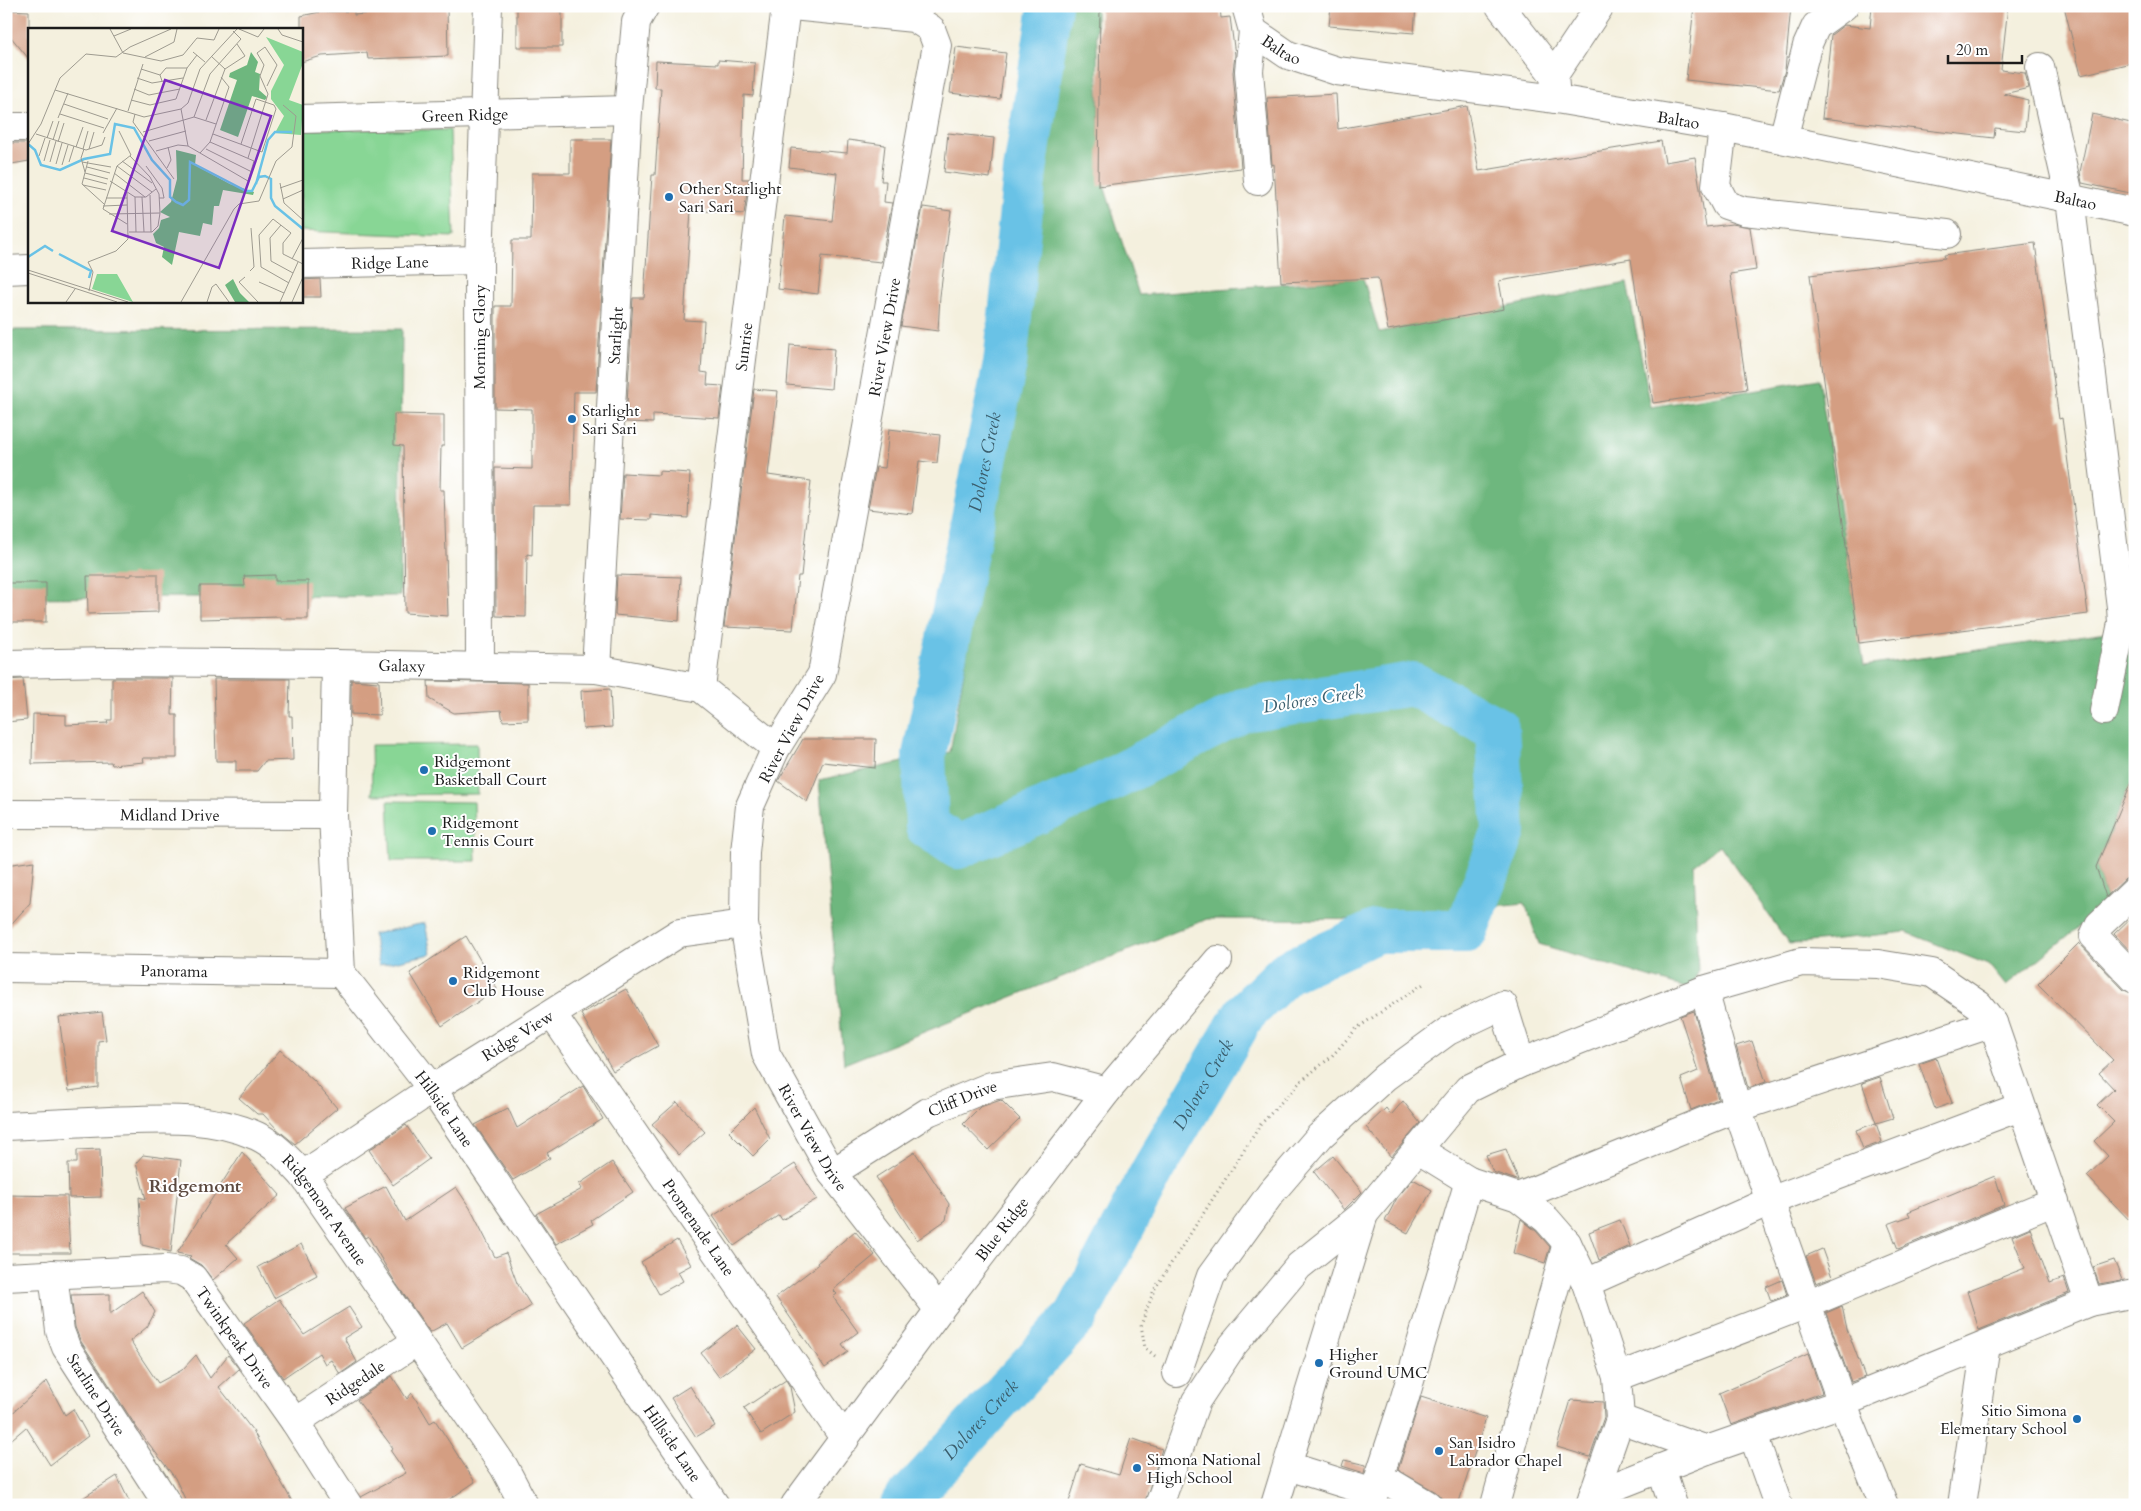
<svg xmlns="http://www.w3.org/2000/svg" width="2141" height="1511" font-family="Cardo,serif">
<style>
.green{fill:#88d695;stroke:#527958}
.forest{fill:#6eb77e;stroke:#456a4d}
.water{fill:#69c2e6;stroke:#426f81}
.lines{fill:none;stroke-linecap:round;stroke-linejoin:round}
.river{stroke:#69c2e6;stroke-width:44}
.building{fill:#d49e82}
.minor-casing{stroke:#88867d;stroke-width:30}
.path{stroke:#88867d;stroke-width:3;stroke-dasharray:1 4;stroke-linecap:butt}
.minor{stroke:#fff;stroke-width:28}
.poi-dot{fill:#1f6fb2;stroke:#fff;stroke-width:2}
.labels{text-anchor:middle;stroke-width:4;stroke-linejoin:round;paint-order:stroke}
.street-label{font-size:16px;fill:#1c1c1c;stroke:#fff}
.poi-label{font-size:16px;fill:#1c1c1c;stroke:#fff;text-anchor:start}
.water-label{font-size:18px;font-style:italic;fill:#3b5e6d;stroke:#fff}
.neighbourhood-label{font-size:18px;font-weight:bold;fill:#5c4a40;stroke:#fff}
.inset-river{fill:none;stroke:#69c2e6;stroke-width:2.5}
.inset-road{fill:none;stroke:#9e9b90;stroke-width:1}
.view{fill:#7b2cbf;fill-opacity:0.15;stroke:#7b2cbf;stroke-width:2.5}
.inset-edge{fill:none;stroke:#1c1c1c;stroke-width:2.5}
</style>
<rect width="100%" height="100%" fill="#fff"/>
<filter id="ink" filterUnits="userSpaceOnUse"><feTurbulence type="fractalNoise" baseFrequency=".02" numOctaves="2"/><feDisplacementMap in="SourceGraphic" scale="10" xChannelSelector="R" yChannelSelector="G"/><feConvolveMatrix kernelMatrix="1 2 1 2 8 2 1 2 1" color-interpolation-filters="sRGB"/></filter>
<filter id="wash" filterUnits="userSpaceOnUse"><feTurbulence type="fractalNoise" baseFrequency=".0096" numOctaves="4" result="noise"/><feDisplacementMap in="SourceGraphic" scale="20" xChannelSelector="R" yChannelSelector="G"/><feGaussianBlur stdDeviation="1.12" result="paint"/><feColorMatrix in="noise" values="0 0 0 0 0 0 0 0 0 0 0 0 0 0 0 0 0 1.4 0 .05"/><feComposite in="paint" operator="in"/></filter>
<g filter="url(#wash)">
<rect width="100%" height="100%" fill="#f4f0de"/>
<g class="green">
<polygon points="301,129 450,130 454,237 301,231"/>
<polygon points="477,744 478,794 372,795 371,745"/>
<polygon points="388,801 474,802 476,861 391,861"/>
</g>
<g class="forest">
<polygon points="1057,6 1096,6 1100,173 1139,295 1363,278 1379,332 1627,283 1651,407 1819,379 1864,666 2135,628 2135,791 2126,793 2096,867 2108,903 2006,986 1989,965 1906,932 1789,944 1720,845 1694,865 1698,973 1689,989 1539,944 1525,903 1494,906 1454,920 1207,919 844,1064 819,780 950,752 1039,232"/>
<polygon points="402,329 400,596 6,598 6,330"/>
</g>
<polygon class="water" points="425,923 431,954 379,965 373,934"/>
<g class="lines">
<path class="river" id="s1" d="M902,1505L1076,1316L1153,1170L1245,1013L1287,972L1377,931H1466L1504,831L1497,729L1413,684L1243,710L1105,783L958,847L927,826L924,755L1005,364L1025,171L1050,6"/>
</g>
<g id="blocks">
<g class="building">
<polygon points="447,6 448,56 368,59 367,53 322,56 301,62 301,16 320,12 354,11 354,15"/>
<polygon points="517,6 558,6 558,11 562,11 562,47 517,47"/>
<polygon points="1100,6 1220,6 1221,18 1230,17 1235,55 1233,72 1241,168 1098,186"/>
<polygon points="1331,6 1416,6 1414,33 1329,26"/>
<polygon points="1694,6 1791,6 1785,70 1779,90 1686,80"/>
<polygon points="1872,6 2008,6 2001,70 2025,73 2029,88 2004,94 2028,100 2025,131 1995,128 1994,138 1822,118 1831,35 1844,25 1870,28"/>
<polygon points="2064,6 2135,6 2135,62 2081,75"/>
<polygon points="6,10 29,11 29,59 6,31"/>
<polygon points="956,47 1006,53 1000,99 950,93"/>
<polygon points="718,60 755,63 753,96 744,95 742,179 749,179 744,214 691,210 684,320 704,321 701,372 708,373 707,385 723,386 719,418 653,414 653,423 626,422 633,298 644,298 652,175 655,175 661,88 655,88 656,61 718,64"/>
<polygon points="1336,94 1338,129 1467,106 1479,171 1661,141 1665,162 1695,157 1706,227 1732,224 1750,227 1756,270 1730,274 1747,389 1653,403 1631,259 1499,281 1504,309 1388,330 1378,278 1281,282 1274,164 1272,165 1267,98"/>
<polygon points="2092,114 2135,124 2135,194 2082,183 2080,172"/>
<polygon points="948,133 994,138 990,178 944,172"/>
<polygon points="570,139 611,139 596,392 574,392 571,505 533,505 532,555 527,554 526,617 496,616 495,468 532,469 532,409 495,408 495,306 511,306 512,240 531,240 532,173 570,173"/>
<polygon points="848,140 885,145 881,181 886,181 884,202 892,203 881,262 822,256 818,294 778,289 785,216 832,221 837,173 789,167 791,148 847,153"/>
<polygon points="6,143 29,143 29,161 6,165"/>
<polygon points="923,207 951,211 940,296 938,331 901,326"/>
<polygon points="2035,243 2059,419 2062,418 2088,614 1859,643 1810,275 1945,258 1944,255"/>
<polygon points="320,279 321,297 301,297 301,280"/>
<polygon points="790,345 834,349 831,389 787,385"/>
<polygon points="754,389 778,391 768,475 811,481 801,576 798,576 793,630 724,627"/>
<polygon points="394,414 444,415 444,446 441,446 440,490 444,490 448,616 405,613 403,446 394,445"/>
<polygon points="889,429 940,435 937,463 919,461 912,514 868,509 876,467 885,468"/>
<polygon points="659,471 690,473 688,518 651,515 651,520 620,519 623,473 659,475"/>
<polygon points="131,574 158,574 158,612 88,614 87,576 131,576"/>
<polygon points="275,575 275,581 308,581 308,619 281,619 281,617 200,619 200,586 245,586 244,576"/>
<polygon points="617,575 681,577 679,621 615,615"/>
<rect x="6" y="583" width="40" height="39"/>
<polygon points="112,678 173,678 172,715 177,715 177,758 143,758 144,762 112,765 111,762 32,764 33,714 66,715 66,725 108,723 107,720 112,720"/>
<polygon points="23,679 27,720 6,722 6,680"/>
<polygon points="214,679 290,679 289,716 292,716 293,760 265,761 257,771 236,771 236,761 216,761"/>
<polygon points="351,680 379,682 380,715 351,714"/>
<polygon points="428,681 528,683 528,720 503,721 501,710 454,713 429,699"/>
<polygon points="610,689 612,727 583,729 581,691"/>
<polygon points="803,739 876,739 875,768 823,762 807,802 778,781"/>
<polygon points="2135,774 2135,876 2125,879 2106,897 2096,867"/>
<polygon points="34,861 30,903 6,930 6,865"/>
<polygon points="2135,914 2135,956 2114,934"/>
<polygon points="466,936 497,989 442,1026 410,973"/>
<polygon points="2079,943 2124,990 2135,994 2135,1226 2087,1176 2108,1156 2094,1141 2114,1122 2097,1105 2114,1089 2099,1073 2113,1060 2038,984"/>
<polygon points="626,989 658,1046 613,1071 581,1014"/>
<polygon points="1694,1011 1718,1099 1691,1110 1681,1078 1698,1071 1680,1016"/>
<polygon points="102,1012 106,1040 98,1041 98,1087 69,1091 59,1017"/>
<polygon points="1752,1041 1766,1082 1748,1088 1736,1046"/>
<polygon points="280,1050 314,1081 337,1108 295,1144 277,1129 263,1114 257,1114 239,1098"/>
<polygon points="1936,1058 1952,1103 1935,1109 1919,1064"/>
<polygon points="1880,1077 1893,1118 1876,1123 1862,1083"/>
<polygon points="583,1086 603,1119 547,1153 550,1158 513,1180 475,1125 508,1108 517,1128"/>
<polygon points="1001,1100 1020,1119 988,1150 963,1124 980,1107"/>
<polygon points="1403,1101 1420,1123 1391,1157 1366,1127 1386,1108 1391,1115"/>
<polygon points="677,1102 705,1132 679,1155 652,1124"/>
<polygon points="754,1107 770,1139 753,1156 729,1132"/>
<polygon points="1876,1123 1882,1142 1863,1149 1856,1130"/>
<polygon points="406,1125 429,1159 393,1185 369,1150"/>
<polygon points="100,1149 101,1197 69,1198 68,1163 77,1163 77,1150"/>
<polygon points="1506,1149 1518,1180 1517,1180 1493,1172 1486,1155"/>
<polygon points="242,1152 280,1195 226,1244 238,1258 213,1280 201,1265 189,1258 191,1256 177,1253"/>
<polygon points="915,1152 949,1204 946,1220 917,1240 876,1177"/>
<polygon points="143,1155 181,1160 171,1252 142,1245 139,1197 146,1199 136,1163"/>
<polygon points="1333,1156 1362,1192 1344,1210 1314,1172"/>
<polygon points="612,1162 633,1192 591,1220 593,1224 556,1244 536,1214 582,1189 579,1184"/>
<polygon points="795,1164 817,1199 782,1220 779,1215 734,1246 713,1216"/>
<polygon points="1995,1176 2004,1205 1898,1249 1888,1224 1910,1216 1908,1212"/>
<polygon points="1413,1179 1432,1190 1408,1233 1385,1221 1397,1198"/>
<polygon points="386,1186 405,1221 456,1187 470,1208 495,1257 506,1253 517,1283 531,1306 462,1348 447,1323 430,1332 395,1282 368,1236 365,1238 345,1208"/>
<polygon points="6,1195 67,1196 70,1253 6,1253"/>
<polygon points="1521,1219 1536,1231 1550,1247 1545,1263 1513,1253"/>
<polygon points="1620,1220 1630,1246 1599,1260 1589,1232"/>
<polygon points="2030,1228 2050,1283 2064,1278 2069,1293 1979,1330 1967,1291 2025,1268 2012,1236"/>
<polygon points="855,1231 875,1255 833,1290 837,1294 833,1297 858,1332 842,1344 848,1352 825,1368 776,1297 818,1265 817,1263"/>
<polygon points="677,1240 691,1265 678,1272 683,1281 659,1294 641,1262"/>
<polygon points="301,1244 317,1275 274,1298 258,1267"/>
<polygon points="1822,1249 1832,1277 1816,1283 1806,1256"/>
<polygon points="2114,1260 2122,1280 2099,1284 2093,1267"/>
<polygon points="1782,1280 1787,1295 1771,1301 1766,1287"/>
<polygon points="142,1291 155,1312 147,1327 130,1341 158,1383 182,1370 196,1355 210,1378 228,1355 239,1369 219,1387 253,1431 294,1505 188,1505 175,1478 137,1428 80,1340 75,1327 71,1295 110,1294 110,1314"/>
<polygon points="279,1299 304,1335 349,1307 362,1327 344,1338 357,1362 340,1374 331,1360 325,1364 319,1353 283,1378 244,1323"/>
<polygon points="1842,1306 1847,1329 1865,1377 1851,1382 1826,1313"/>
<polygon points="737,1325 756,1349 719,1377 701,1353"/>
<polygon points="1808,1354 1822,1393 1731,1425 1719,1393"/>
<polygon points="392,1376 407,1399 412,1393 430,1423 435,1420 475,1482 441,1505 364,1505 361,1497 406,1473 390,1450 393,1448 357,1400"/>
<polygon points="786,1380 790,1387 795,1412 761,1434 744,1408"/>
<polygon points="47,1381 65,1415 73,1409 88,1436 50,1465 26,1427 6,1444 6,1419"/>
<polygon points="690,1386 715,1426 696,1437 671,1398"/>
<polygon points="1421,1397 1486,1418 1458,1505 1442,1499 1436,1492 1398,1470"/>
<polygon points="1571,1400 1603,1402 1604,1417 1590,1457 1557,1447"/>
<polygon points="1131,1438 1162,1449 1144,1505 1068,1505 1081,1464 1119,1475"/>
<polygon points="1344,1460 1366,1465 1364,1473 1342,1466"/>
<polygon points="117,1476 131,1505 72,1505"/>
</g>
</g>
</g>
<g filter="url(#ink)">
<use href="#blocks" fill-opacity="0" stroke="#88867d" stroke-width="1"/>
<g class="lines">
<g class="minor-casing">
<g id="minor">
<path id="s2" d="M792,6L914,18L931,29L937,45L822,674L776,748L750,806L745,852L744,924L766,1054L832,1173L939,1310"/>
<path id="s3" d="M1246,6L1253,31L1288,55L1337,71L1556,99L1723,127L2135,212"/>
<polyline points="1500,6 1554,75 1556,99"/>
<polyline points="1253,31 1249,71 1258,181"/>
<polyline points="2040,67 2070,199 2121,607 2122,623 2104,711"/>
<polyline points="1554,75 1600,6"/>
<path id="s4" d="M301,119L628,110"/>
<polyline points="6,127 29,127"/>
<polyline points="1723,127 1716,186 1726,205 1744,211 1947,234"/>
<polyline points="1783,139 1807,46 1816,26 1844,6"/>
<path id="s5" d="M301,264L479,260"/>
<polyline points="6,270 29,269"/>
<path id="s6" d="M6,664L111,662L336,664L596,669L701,688L776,748"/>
<path id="s7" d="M336,664L333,815L341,973L432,1089L715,1505"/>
<polyline points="480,667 479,260 488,6"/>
<path id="s8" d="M596,669L628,110L636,22L645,6"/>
<path id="s9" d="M701,688L786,6"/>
<path id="s10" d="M6,814L333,815"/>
<polyline points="2135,891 2099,925 2094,936 2135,979"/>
<path id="s11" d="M6,968L341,973"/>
<polyline points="1704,990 1737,1108 1842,1403 1884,1505"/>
<path id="s12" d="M552,1014L845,1439"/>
<path id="s13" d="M6,1126C41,1124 75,1123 110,1121C159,1119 211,1115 257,1136C276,1145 289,1160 303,1175L504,1467L524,1505"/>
<polyline points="1417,1149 1469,1181 1518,1197 1547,1220 1567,1243 1586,1283 1617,1377 1620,1419 1590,1505"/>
<path id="s14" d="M832,1173L928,1112L991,1086L1053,1077L1107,1091"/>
<path id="s15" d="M303,1175L432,1089L679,933L744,924"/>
<polyline points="1518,1197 1737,1108 1993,1023"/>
<path id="s16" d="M53,1274L60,1331L66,1347L168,1505"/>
<path id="s17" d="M6,1277L166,1269L181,1271L193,1278L295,1422L348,1505"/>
<polyline points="1586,1283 1770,1201 2020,1107"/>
<polyline points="1177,1373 1211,1276 1271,1193 1320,1136 1385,1077 1448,1031 1503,1005 1521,1063"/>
<polyline points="1617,1377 1807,1304 2055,1201"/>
<polyline points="1620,1419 1707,1450"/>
<path id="s18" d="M295,1422L417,1341"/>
<polyline points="1753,1435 1778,1505"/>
<polyline points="1288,1466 1374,1493"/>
<polyline points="1661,1468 1673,1505"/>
<polyline points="1393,1484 1428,1505"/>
<polyline points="1593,1495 1707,1450 1842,1403 2089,1302 2135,1293"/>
<path id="s19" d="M795,1505L939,1310L1107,1091L1218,960"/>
<polyline points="1159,1505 1196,1401 1233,1345 1299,1266 1364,1214 1468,1089 1521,1063 1704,990 1801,962 1878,964 1932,973 1979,1005 1993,1023 2089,1302"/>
<polyline points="1275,1505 1364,1214"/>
<polyline points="1370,1505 1403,1404 1469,1181"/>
<polyline points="1495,1505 1567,1243"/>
<polyline points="1962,1505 1986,1345"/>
</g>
</g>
<polyline class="path" points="1155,1356 1145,1348 1141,1325 1154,1290 1261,1124 1301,1081 1331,1057 1357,1028 1425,983"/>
<use href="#minor" class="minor"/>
</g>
</g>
<g class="poi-dot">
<circle cx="669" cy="197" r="5"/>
<circle cx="572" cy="419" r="5"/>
<circle cx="424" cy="770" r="5"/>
<circle cx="432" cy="831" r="5"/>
<circle cx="453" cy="981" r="5"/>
<circle cx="1319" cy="1363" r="5"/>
<circle cx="2077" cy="1419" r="5"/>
<circle cx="1439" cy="1451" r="5"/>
<circle cx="1137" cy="1468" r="5"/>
</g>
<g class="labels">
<g class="street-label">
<text dy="6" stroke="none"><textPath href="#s3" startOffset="60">Baltao</textPath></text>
<text dy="6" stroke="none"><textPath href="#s4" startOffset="164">Green Ridge</textPath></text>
<text dy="6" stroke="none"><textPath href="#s3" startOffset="465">Baltao</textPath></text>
<text dy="6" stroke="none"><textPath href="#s3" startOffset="870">Baltao</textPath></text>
<text dy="6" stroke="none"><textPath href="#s5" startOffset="89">Ridge Lane</textPath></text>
<text dy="6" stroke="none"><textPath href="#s8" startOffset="334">Starlight</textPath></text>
<text transform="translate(479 337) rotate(-90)" y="6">Morning Glory</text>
<text transform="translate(884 337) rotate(-80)" y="6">River View Drive</text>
<text dy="6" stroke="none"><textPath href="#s9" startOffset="344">Sunrise</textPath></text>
<text dy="6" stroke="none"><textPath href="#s6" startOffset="396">Galaxy</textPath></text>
<text transform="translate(791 728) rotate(-62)" y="6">River View Drive</text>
<text dy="6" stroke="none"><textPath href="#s10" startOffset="164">Midland Drive</textPath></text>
<text dy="6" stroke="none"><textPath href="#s11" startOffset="168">Panorama</textPath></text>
<text dy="6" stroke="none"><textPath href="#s15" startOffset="256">Ridge View</textPath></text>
<text dy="6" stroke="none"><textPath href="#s14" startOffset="151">Cliff Drive</textPath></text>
<text dy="6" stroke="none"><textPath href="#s7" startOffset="480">Hillside Lane</textPath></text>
<text dy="6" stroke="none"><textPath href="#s2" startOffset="1296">River View Drive</textPath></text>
<text dy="6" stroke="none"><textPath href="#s13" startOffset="355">Ridgemont Avenue</textPath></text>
<text dy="6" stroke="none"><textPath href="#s12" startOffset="259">Promenade Lane</textPath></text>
<text dy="6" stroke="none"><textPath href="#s19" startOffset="345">Blue Ridge</textPath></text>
<text dy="6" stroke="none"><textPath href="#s17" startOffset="262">Twinkpeak Drive</textPath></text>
<text dy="6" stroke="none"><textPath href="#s18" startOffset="72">Ridgedale</textPath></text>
<text dy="6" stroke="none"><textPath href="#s16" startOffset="131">Starline Drive</textPath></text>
<text dy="6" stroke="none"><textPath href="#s7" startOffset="885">Hillside Lane</textPath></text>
</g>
<g class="poi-label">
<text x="679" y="194">Other Starlight<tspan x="679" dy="18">Sari Sari</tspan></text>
<text x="582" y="416">Starlight<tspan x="582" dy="18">Sari Sari</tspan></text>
<text x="434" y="767">Ridgemont<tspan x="434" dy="18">Basketball Court</tspan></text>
<text x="442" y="828">Ridgemont<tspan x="442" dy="18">Tennis Court</tspan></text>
<text x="463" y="978">Ridgemont<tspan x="463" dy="18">Club House</tspan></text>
<text x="1329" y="1360">Higher<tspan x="1329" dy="18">Ground UMC</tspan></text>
<text x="2067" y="1416" text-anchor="end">Sitio Simona<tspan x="2067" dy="18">Elementary School</tspan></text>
<text x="1449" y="1448">San Isidro<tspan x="1449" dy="18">Labrador Chapel</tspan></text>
<text x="1147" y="1465">Simona National<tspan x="1147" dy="18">High School</tspan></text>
</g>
<g class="water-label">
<text dy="6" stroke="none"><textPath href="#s1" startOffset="2051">Dolores Creek</textPath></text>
<text transform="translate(1313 699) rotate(-9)" y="6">Dolores Creek</text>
<text dy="6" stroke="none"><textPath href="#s1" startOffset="521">Dolores Creek</textPath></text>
<text dy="6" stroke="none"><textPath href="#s1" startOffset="116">Dolores Creek</textPath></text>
</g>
<g class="neighbourhood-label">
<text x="195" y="1192">Ridgemont</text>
</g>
</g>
<g transform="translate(28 28)">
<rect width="275" height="275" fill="#f4f0de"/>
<path d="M238,9L275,24V35L261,72L275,77L273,107L247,105L256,88L243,71V63L256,37ZM69,246H89L105,274L64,261Z" fill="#88d695"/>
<path d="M223,24L230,34L227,44L232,46L231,62L239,69L237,72L224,68L210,109L192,102L209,52L201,49L202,45L219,37ZM148,122L168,127L167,137L202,156L226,164L225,167L195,162L191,178H186L184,197L175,195L172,208L151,204L144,237L134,229L136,219L128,215L125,206L131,200L133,192L142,189L132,184L143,174L149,151ZM205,251L212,265L221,274H207L197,257Z" fill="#6eb77e"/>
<path class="inset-river" d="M0,116L7,122L13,137L32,142L56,131L82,126L87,96L106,100L124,132L142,152V169L148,174L155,177L161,172L162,134L218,163H224L231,149L237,148L243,151V170L247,178L275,201M228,156L240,112L247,104H264M31,226L63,243L61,250M0,229L17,218L25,223"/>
<path class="inset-road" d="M82,1L95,25L133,33L155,27L169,10L186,12L191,1M211,1L230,9L236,1M250,1L254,7L275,14M86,8L103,1M165,24L177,34M183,28L197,41M117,29L146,14L149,1M113,41L132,47M109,50L124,55L155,50M275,52V68M134,53L132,47L138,40H159M106,61L121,67L152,61M27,62L116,89L153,81L160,75L172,41L209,1M103,72L122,77L148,71L159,40L169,27M36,76L80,91M153,81L160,118M100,83L115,36M32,86L76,100M107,86L105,94L146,151M166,89L182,46L213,11L205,3M30,90L40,65M178,92L197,41L217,28L209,16M91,103L103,127L89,138L75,181L99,196M115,104L166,89L188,96M75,105L89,80M8,106L58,122L74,117L77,109M185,106L234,124L248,81L246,77L228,71L213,116M19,110L25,93M25,112L31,93M121,113L158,103M30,114L36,95M0,116L13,96L32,50L58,26L88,29L102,19L143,1M48,119L55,99M55,121L60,103M56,121L53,130L57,144M61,121L66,104M178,121L224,144M128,123L150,117L160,118L220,153L226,133L182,114M172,125L182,114L201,59L193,49M11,128L17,110M220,130L240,66L232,48L236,37L229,25L237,19L249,37L239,58M16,133L22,112M60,133L54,156L76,176M94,133L124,155M22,134L28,113M41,134L46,118M54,134L83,139M28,136L34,115M34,137L40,117M89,138L124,164M118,138L134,160L136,170H131M59,139L82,145M139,140L143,132L140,119M57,145L80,151M86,145L117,169M56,150L79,156M82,153L107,169H118L128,161M252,155L256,175L275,192M55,157L78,162M252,160L275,152M122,167L123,204M107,169L108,204M114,169L116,204M78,170H99M255,171L275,162M75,178L99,177M81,186L132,185M253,197L242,210L243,233L265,245M101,204H124L130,198L132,185L131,166L122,149L102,128M264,231L275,210M0,242L100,274M222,243L226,239L223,200M0,245L89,274M217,249L211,254L230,274M231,254L256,265M261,255L233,239L231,207L245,191L263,205L255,215V226L275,236M61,263L65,244L60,234L88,223L100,211L99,165M38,274L47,261M153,274L206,181L211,176L231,173L248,133L264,119L268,88L255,77M179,274L184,259L188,256L201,274M252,274L270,234M264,274L275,249"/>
<path class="view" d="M137,52L243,88L191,240L84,203Z"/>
<rect width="275" height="275" class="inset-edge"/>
</g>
<rect width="2141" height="1511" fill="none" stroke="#fff" stroke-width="25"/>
<path d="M1948 55v8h74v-8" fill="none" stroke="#1c1c1c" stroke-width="2.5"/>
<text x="1956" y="55" font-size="15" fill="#1c1c1c" stroke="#ffffff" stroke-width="4" paint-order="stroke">20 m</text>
</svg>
